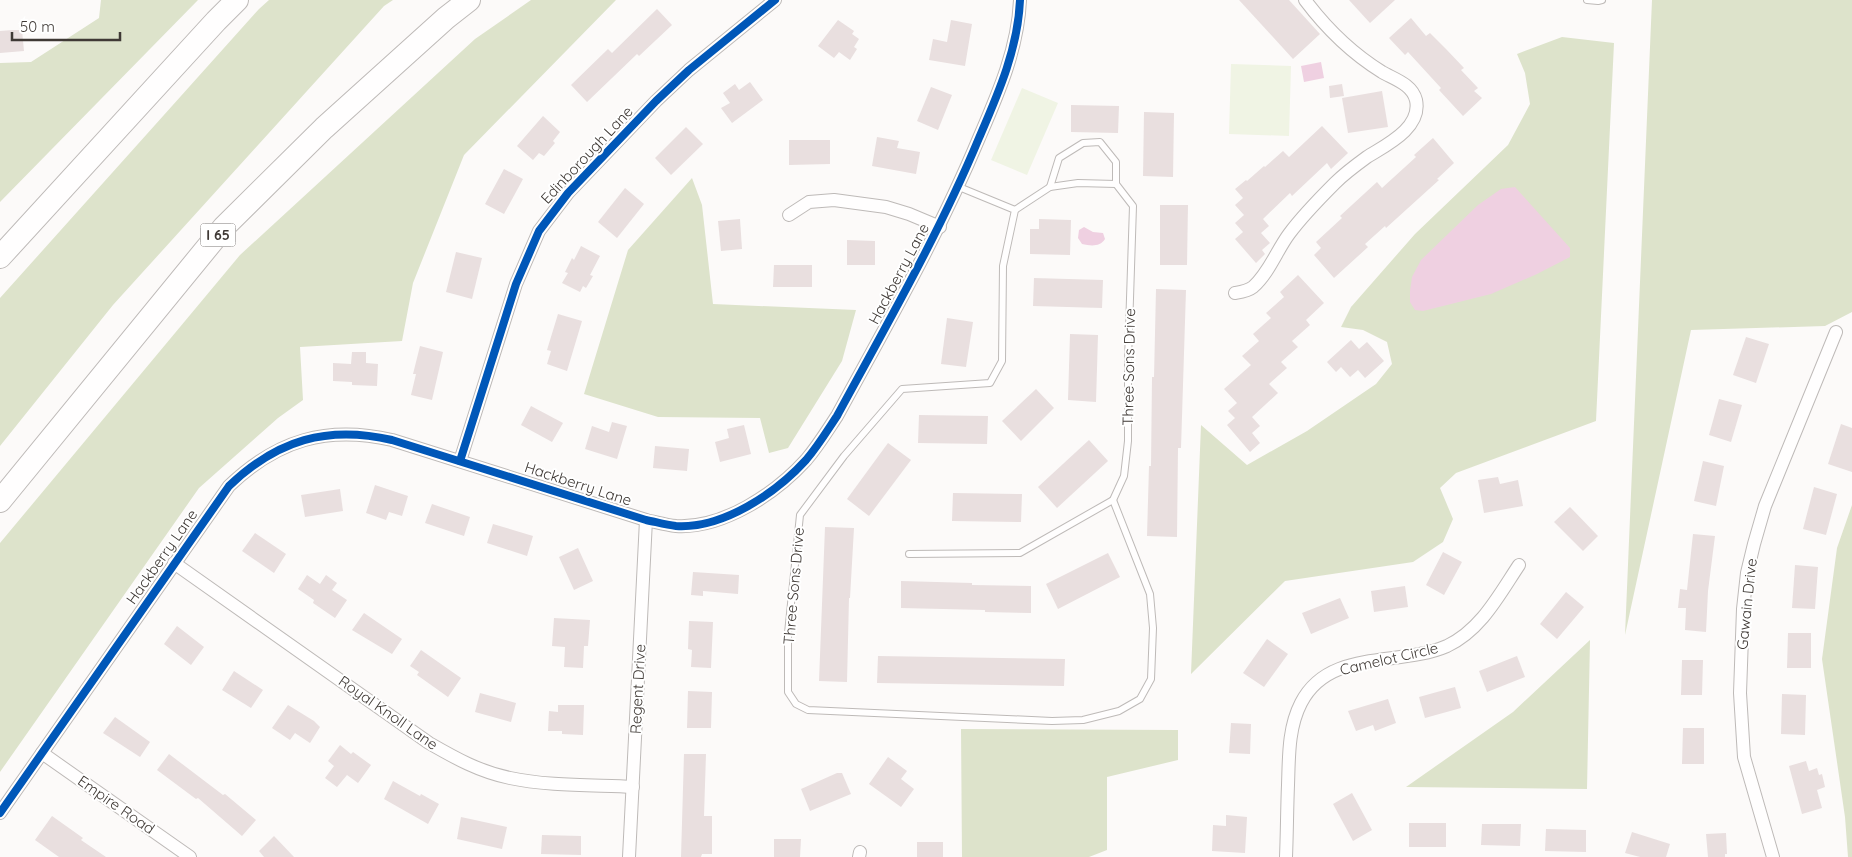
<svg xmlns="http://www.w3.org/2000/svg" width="1852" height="857" font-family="Quicksand,sans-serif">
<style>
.green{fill:#f0f4e4}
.forest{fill:#dde3cb}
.water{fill:#efd0e1}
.building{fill:#e9dfdf}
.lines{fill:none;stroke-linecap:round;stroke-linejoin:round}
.service-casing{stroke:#bebab8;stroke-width:8}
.minor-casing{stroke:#bebab8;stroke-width:14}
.motorway-casing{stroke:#bebab8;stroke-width:24}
.service{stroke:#fffefe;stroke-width:6}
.minor{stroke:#fffefe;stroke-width:12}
.motorway{stroke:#fffefe;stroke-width:22}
.cycleway-casing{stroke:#fff;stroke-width:11}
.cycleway{stroke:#0057b8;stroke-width:8}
.labels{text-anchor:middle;stroke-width:4;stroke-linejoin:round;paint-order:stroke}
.shield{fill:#fff;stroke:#797472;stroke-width:1}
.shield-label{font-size:14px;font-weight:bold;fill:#3f3935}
.street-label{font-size:15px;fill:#3f3935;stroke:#fff}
</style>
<rect width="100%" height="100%" fill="#fcfaf9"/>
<g class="green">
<polygon points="1231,64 1291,66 1289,136 1229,134"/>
<polygon points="1022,88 1058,103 1027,175 991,160"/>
</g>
<g class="forest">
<polygon points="101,0 198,0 0,202 0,63 31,62 99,18"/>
<polygon points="269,0 393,0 384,6 113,305 0,446 0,298 259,9"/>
<polygon points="531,0 616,0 464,155 413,283 402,341 300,347 303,400 278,418 199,488 0,772 0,543 240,255 475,39"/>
<polygon points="1652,0 1852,0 1852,312 1825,326 1691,330 1625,635"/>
<polygon points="1562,37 1614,43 1596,421 1456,473 1440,488 1453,519 1443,542 1413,562 1285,581 1191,674 1201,425 1247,465 1307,431 1376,384 1392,364 1387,342 1363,330 1341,327 1351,307 1415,234 1508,145 1530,104 1525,73 1517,54"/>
<polygon points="692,178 702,205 713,304 856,310 842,361 788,448 769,453 760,418 658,417 584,394 628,250"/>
<polygon points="1852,505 1852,857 1848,857 1845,817 1822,659 1837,548"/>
<polygon points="1590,640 1587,789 1406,787 1513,712"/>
<polygon points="961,729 1178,730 1178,760 1107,777 1107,850 1089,857 962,857"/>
</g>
<g class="water">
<polygon points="1321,62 1324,78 1304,82 1301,66"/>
<polygon points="1515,187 1570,248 1570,257 1537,274 1491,294 1423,311 1415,310 1410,302 1410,291 1412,277 1421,260 1478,205 1501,189"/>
<path d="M1084,227L1093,232L1103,233L1105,239C1100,247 1091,246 1082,244L1078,238L1079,230Z"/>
</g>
<g class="building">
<polygon points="1239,0 1289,0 1320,34 1293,59"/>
<polygon points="1349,0 1395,0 1370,23"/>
<polygon points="657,9 672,25 639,56 637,54 587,102 571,85 608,49 612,53"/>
<polygon points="1411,18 1426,36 1430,33 1446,49 1464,68 1461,70 1478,88 1474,91 1482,98 1463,116 1439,90 1441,88 1408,52 1405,55 1389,38"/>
<polygon points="838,20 854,31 852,34 859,39 854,47 857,49 850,60 839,52 834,58 818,46"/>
<polygon points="951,20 972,24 965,66 929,60 933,39 947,42"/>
<polygon points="13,30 22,30 24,51 0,53 0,31"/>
<polygon points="750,82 763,100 732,123 721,108 730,103 723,93 735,84 739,90"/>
<polygon points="1342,84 1344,96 1330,98 1329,86"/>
<polygon points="931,87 952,95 938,130 917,121"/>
<polygon points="1382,91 1388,127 1348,133 1342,98"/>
<polygon points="1071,105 1119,106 1118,133 1071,132"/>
<polygon points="1144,112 1174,113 1173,177 1143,176"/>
<polygon points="543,116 560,132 553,141 555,143 544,156 539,153 533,160 517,146"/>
<polygon points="1322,126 1348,153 1331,169 1327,163 1292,196 1290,193 1263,219 1269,226 1261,233 1270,243 1262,250 1265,254 1256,263 1235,239 1243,232 1235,223 1244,215 1235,205 1243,198 1235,189 1246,180 1247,181 1264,166 1265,167 1283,151 1289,157"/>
<polygon points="686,127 703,144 671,175 655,158"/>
<polygon points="877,137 899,141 897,148 920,152 916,174 872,166"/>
<polygon points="1433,138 1454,163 1437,179 1439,180 1386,228 1385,226 1365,244 1368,247 1334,278 1314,255 1321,248 1316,242 1342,218 1340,216 1377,182 1382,188 1416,157 1414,155"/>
<polygon points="789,140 830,140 830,164 789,165"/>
<polygon points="504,169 523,179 504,214 485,204"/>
<polygon points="625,188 644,204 617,238 598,222"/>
<polygon points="1160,205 1188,205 1187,265 1160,265"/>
<polygon points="740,219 742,249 721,251 718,221"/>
<polygon points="1039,219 1071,220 1070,255 1030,254 1030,229 1039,229"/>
<polygon points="847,240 875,241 875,265 847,265"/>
<polygon points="581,246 600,256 590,275 593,276 586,288 583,286 580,292 562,283 568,273 565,272 572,258 574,260"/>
<polygon points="456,252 482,258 472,299 446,292"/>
<polygon points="774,265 812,265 812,287 773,287"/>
<polygon points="1298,275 1324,303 1306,320 1310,325 1292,341 1298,347 1281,362 1287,368 1269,384 1278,393 1252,417 1260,426 1252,433 1260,443 1250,452 1227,425 1235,418 1228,411 1237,403 1224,389 1251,365 1242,356 1259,341 1253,334 1271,318 1266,313 1284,297 1280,292"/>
<polygon points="1034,278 1103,280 1102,308 1033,306"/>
<polygon points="1156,289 1186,290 1181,448 1178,448 1177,537 1147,536 1149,466 1151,466 1152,377 1154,377"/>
<polygon points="558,314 582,321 567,371 547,364 551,351 547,350"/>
<polygon points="947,318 973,322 966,367 941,364"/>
<polygon points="1070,334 1098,335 1096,402 1068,400"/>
<polygon points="1746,337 1769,344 1756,383 1733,375"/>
<polygon points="1351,340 1359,349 1367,342 1384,361 1365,378 1358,370 1350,377 1341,367 1336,372 1327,362"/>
<polygon points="420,346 443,352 432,400 411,395 416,374 413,374"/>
<polygon points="352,352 366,352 366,363 378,364 377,386 352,385 352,382 333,381 333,363 351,364"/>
<polygon points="1036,389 1054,408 1021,441 1002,421"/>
<polygon points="1719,399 1742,405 1731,442 1709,435"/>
<polygon points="531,406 563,423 552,442 521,425"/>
<polygon points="919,415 988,416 987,444 918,443"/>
<polygon points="612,422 627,426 617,459 585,449 592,426 609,432"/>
<polygon points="1841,424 1852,428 1852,472 1828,464"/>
<polygon points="744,425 751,454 720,462 715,442 729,438 727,429"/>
<polygon points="1089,440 1108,461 1057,508 1038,487"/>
<polygon points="888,443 911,460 869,516 847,499"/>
<polygon points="655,446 689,449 687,471 653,468"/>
<polygon points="1703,461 1724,466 1716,506 1694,501"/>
<polygon points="1498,477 1500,484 1518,480 1523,506 1484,513 1478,480"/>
<polygon points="375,485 408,496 402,516 389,512 386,520 366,513"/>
<polygon points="1814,487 1837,494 1826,535 1803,529"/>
<polygon points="340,489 343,511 305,517 301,495"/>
<polygon points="953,493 1022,494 1021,522 952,521"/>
<polygon points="432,504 470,517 464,536 425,523"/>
<polygon points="1570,507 1598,536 1583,551 1554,522"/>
<polygon points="493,524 533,536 527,556 487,543"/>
<polygon points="825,527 854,528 850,598 849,598 847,682 819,681"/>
<polygon points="255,533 286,554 274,573 242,551"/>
<polygon points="1693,534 1715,536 1708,591 1706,632 1685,630 1686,608 1678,608 1680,589 1687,590"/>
<polygon points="578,548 593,581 574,590 559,557"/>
<polygon points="1443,552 1462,562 1444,595 1426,585"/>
<polygon points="1108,553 1120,577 1058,609 1046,584"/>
<polygon points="1795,565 1818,567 1815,609 1792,608"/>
<polygon points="693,572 739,575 738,594 703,591 703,596 691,595"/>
<polygon points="307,575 320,584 326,575 337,583 332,590 347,600 335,618 313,603 314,600 298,589"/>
<polygon points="901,581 972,583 972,585 1031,586 1031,613 985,612 985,610 901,608"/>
<polygon points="1405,586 1408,607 1374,612 1371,591"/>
<polygon points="1566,592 1584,607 1557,639 1540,624"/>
<polygon points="1340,598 1349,618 1311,634 1302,613"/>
<polygon points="364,613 402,639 392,654 352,630"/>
<polygon points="554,618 590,620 588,646 584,646 583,668 564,667 565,647 552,646"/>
<polygon points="689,621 713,622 711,668 691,667 692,650 688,649"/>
<polygon points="177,626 204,647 191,665 164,644"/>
<polygon points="1788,633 1811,633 1811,668 1787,668"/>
<polygon points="1267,639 1288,654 1264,687 1243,673"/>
<polygon points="421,650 461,678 448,697 417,675 419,672 410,666"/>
<polygon points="878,656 1065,659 1064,686 877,683"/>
<polygon points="1517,656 1525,677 1487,692 1479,671"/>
<polygon points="1682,660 1703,660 1702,695 1681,695"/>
<polygon points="234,671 263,690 251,708 222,690"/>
<polygon points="1455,687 1461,708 1425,718 1419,697"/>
<polygon points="688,691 712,692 711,728 687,728"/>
<polygon points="480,693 516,703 511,722 475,712"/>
<polygon points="1782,694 1806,695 1805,735 1781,734"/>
<polygon points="1388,699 1396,723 1375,731 1373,725 1356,731 1348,711"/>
<polygon points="288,705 314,721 320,727 310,743 295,733 290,740 272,728"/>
<polygon points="558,705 584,705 583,735 562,734 562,731 548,731 549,711 558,712"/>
<polygon points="115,717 150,742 140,757 103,733"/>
<polygon points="1231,723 1251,724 1250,754 1229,753"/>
<polygon points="1683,728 1704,728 1704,764 1682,764"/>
<polygon points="340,745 351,754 353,752 371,765 358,783 347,775 337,787 325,778 334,766 328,761"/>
<polygon points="169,754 223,795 225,794 256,820 242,836 198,798 196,799 157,770"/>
<polygon points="684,754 706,754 704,816 712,816 712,854 702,854 701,857 681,857"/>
<polygon points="888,757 907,771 901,779 914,789 901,807 869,784"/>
<polygon points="1806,761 1809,771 1817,768 1819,775 1822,774 1825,787 1817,790 1822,808 1802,814 1789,766"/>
<polygon points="837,773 842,773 851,794 810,811 801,789"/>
<polygon points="393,781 420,796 421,794 439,804 428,824 384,799"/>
<polygon points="1352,793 1372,830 1353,841 1333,804"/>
<polygon points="1226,815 1247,817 1245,853 1212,851 1213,825 1226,826"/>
<polygon points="52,816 83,838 81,840 106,857 59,857 35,840"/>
<polygon points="461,817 507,827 502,849 457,839"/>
<rect x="1409" y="823" width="37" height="24"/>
<polygon points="1482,824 1521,824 1520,846 1481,845"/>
<polygon points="1546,829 1586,830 1586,852 1545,851"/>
<polygon points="1632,832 1670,844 1666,857 1640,857 1625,853"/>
<polygon points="1726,833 1727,854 1725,854 1725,857 1708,857 1706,834"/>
<polygon points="542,835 581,836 581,855 541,854"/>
<polygon points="274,836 294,857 264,857 259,851"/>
<polygon points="774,839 801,839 800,857 774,857"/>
<rect x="917" y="842" width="26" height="15"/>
</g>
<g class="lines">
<g class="service-casing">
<g id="service">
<polyline points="1587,0 1598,1 1602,0"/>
<polyline points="959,187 1015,210 1003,266 1002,361 990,383 902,389 844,456 800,515 788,633 788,692 796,704 808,710 1052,721 1083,720 1119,711 1140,699 1151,679 1153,628 1150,594 1113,500"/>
<polyline points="1050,187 1078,183 1116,184"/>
<polyline points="909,554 1020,553 1113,500 1124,476 1128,441 1128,360 1133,206 1116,184 1116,162 1100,142 1083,143 1059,158 1050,187 1015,210"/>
</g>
</g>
<g class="minor-casing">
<g id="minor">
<polyline points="789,215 809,202 834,200 886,207 909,214 940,227"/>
<path d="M1235,293C1241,292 1248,291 1253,287C1269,273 1277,250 1289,234C1303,215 1319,199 1335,183C1345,173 1356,165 1367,157C1386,145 1422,128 1416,100C1412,84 1394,79 1382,72C1353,54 1326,28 1305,0"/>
<polyline points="460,461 516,284 539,231 568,193 656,101 689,70 775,0"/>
<path d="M174,563L429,743C455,758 480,772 510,778C546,786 595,785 633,787"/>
<polyline points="42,753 190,857"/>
<path d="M0,813L229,486C277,440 327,425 392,440L646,520C656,522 666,525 676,526C723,529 776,493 806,460C818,446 827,431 837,416C887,324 939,234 979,138C998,94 1018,49 1020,0"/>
<polyline points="629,857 646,520"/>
<polyline points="859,857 860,852"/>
<path d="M1286,857C1287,833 1287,809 1288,785C1289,758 1288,728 1301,703C1329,648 1399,667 1447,646C1481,630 1499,595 1519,565"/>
<polyline points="1773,857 1744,757 1740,693 1743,609 1747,573 1754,544 1765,506 1836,332"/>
</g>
</g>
<g class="motorway-casing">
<g id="motorway">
<polyline points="0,257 216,21 237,0"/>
<polyline points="0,501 224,227 324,128 446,18 469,0"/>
</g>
</g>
<use href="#service" class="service"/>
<use href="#minor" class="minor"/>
<use href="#motorway" class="motorway"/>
<g class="cycleway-casing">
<g id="cycleway">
<polyline points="460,461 516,284 539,231 568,193 656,101 689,70 775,0"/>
<path d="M0,813L229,486C277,440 327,425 392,440L646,520C656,522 666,525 676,526C723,529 776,493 806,460C818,446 827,431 837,416C887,324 939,234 979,138C998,94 1018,49 1020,0"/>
</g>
</g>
<use href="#cycleway" class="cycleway"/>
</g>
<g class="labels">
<rect class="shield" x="200.5" y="223.5" width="35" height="23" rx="4"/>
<g class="shield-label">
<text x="218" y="240">I 65</text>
</g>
<g class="street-label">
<text transform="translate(587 155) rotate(-47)" y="5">Edinborough Lane</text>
<text transform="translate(899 274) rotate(-62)" y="5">Hackberry Lane</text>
<text transform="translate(1129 367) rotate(-89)" y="5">Three Sons Drive</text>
<text transform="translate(578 484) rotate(18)" y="5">Hackberry Lane</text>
<text transform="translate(162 557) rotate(-55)" y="5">Hackberry Lane</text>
<text transform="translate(794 586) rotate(-85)" y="5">Three Sons Drive</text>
<text transform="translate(1747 604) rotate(-84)" y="5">Gawain Drive</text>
<text transform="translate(1389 659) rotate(-13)" y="5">Camelot Circle</text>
<text transform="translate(638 689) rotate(-87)" y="5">Regent Drive</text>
<text transform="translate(388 713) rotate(35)" y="5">Royal Knoll Lane</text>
<text transform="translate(116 805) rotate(35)" y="5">Empire Road</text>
</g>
</g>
<path d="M12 32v8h108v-8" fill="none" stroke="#3f3935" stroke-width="2.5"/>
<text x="20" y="32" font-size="15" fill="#3f3935" stroke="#ffffff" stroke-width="4" paint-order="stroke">50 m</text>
</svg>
